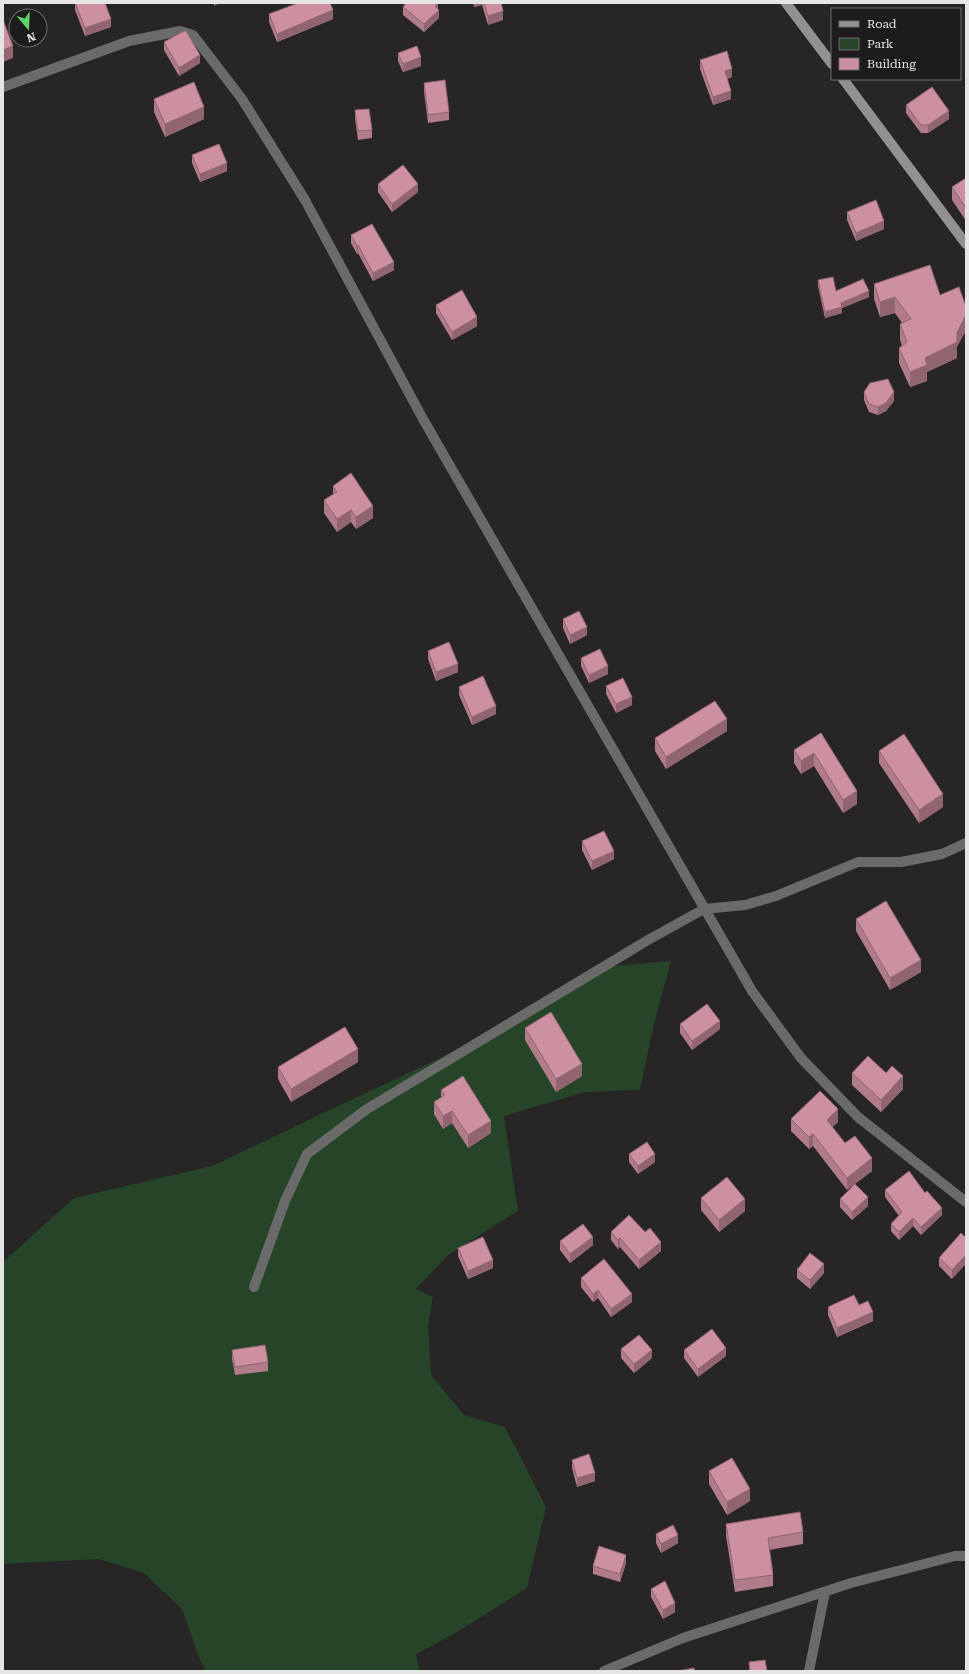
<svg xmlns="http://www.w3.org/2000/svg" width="969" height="1674" font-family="'Roboto Serif',serif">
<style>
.green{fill:#254428}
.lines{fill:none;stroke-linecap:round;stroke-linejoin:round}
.minor{stroke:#6b6a6a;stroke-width:10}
.secondary{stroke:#939091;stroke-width:10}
.wall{fill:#b07c8a}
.shaded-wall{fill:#906570}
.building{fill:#cd90a0;stroke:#906570}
</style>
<rect width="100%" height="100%" fill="#282526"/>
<polygon class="green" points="671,961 654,1024 640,1090 585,1092 504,1116 518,1211 448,1255 416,1289 433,1297 428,1325 431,1375 464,1415 505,1427 546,1507 527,1588 457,1632 416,1654 420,1671 206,1671 198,1655 182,1609 144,1573 99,1559 3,1564 3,1262 74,1198 212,1166 520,1020 602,967"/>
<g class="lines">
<g class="minor">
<polyline points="3,87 129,41 180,31 193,35 242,99 305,200 423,419 752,991 801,1058 858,1117 966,1202"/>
<polyline points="254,1287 285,1201 307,1154 367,1109 648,940 704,909 745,905 776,896 858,862 901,862 942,854 966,843"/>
<polyline points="604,1671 683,1638 851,1583 955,1556 966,1556"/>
<polyline points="809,1671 825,1592"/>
</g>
<g class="secondary">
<polyline points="786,3 832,64"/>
<polyline points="843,79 966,244"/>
</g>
</g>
<g class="wall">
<polygon points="75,3 105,3 111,27 85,36 75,10"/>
<polygon points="473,3 501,3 503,20 488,25 482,5 474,7"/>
<polygon points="403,7 438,9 439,18 424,32 403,15"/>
<polygon points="269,14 333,19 277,42 269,22"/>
<polygon points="164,42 200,63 179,76 164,50"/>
<polygon points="398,53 421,66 403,72 398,61"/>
<polygon points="700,60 732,77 727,79 731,99 713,105 700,69"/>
<polygon points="424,83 449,112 449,120 428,123 424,92"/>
<polygon points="154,99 204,119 165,137 154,112"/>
<polygon points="906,105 949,119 928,133 921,133 906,113"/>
<polygon points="355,110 372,130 372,138 358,140 355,119"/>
<polygon points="192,155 227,171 200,182 192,163"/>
<polygon points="966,178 966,221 952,200 952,187"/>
<polygon points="378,184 418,192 392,212 378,192"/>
<polygon points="847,212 884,229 856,241 847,220"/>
<polygon points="351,235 394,270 373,281 358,253 357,254 351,243"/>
<polygon points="930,265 957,347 957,358 927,372 927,381 910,387 899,363 899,348 902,346 900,340 900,324 902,323 895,313 880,317 874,299 874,284"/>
<polygon points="818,280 836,291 869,297 842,308 842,313 825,318 818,286"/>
<polygon points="436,305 477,326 452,340 436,313"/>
<polygon points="864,392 894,401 886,411 878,415 869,412 864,400"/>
<polygon points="333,486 373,518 356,529 351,522 337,532 324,513 324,500 333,494"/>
<polygon points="563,619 587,635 570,644 563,628"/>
<polygon points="428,651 458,672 436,681 428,659"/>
<polygon points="581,658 608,674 589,683 581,666"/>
<polygon points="606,686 632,705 616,713 606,694"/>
<polygon points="459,687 496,714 472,725 459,695"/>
<polygon points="727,731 666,769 655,751 655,738"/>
<polygon points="821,733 857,804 843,813 814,766 801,774 794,763 794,750"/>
<polygon points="879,751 943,807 919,823 879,763"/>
<polygon points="582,841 614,859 592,870 582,850"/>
<polygon points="856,919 921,972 890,990 856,931"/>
<polygon points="680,1024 720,1029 692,1050 680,1033"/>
<polygon points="525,1028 582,1076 556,1092 525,1040"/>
<polygon points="358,1062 291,1102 278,1079 278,1067"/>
<polygon points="852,1073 903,1089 881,1112 852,1085"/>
<polygon points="441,1090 491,1133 468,1148 452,1123 443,1129 434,1114 434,1102 441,1098"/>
<polygon points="791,1119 838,1122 832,1127 845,1143 872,1171 847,1190 813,1146 809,1149 791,1131"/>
<polygon points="629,1154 655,1162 638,1174 629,1162"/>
<polygon points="885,1190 925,1193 942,1215 921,1235 913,1226 899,1240 891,1231 891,1224 899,1216 885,1197"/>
<polygon points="701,1198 745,1211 719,1232 701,1210"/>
<polygon points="840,1199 868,1206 852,1220 840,1207"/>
<polygon points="611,1232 661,1251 639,1269 620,1247 618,1249 611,1240"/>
<polygon points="961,1233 952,1279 939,1266 939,1258"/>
<polygon points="560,1241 593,1245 570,1263 560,1250"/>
<polygon points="458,1248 493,1268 468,1279 458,1256"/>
<polygon points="797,1270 824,1273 810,1289 797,1278"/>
<polygon points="581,1278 632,1302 611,1317 598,1298 593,1302 581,1287"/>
<polygon points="859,1305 873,1321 837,1337 828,1315 828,1307"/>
<polygon points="621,1349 652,1358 634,1373 621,1358"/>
<polygon points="232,1350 268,1362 268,1371 235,1375 232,1359"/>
<polygon points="684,1350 726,1356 698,1377 684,1358"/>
<polygon points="572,1460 595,1481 577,1487 572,1468"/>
<polygon points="709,1471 750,1501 727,1515 709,1484"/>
<polygon points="726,1524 803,1532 803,1544 769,1550 773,1575 773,1586 735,1592 726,1536"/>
<polygon points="656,1534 678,1543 661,1553 656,1543"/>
<polygon points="626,1563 620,1582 593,1574 593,1566"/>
<polygon points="651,1589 675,1612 663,1619 651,1597"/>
</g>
<g class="shaded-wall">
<polygon points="214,3 220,3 214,6"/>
<polygon points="438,3 438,10 439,10 439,18 424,32 424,24 435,6"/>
<polygon points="474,3 482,3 482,5 474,7"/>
<polygon points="333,10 333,19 277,42 277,34"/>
<polygon points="503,11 503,20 488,25 488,16"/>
<polygon points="111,19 111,27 85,36 85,28"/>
<polygon points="13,46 13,58 3,62 3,50"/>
<polygon points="200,55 200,63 179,76 179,68"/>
<polygon points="421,57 421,66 403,72 403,64"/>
<polygon points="732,69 732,77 725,80 725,71"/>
<polygon points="731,91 731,99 713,105 713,97"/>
<polygon points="204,107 204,119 165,137 165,124"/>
<polygon points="949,111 949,119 928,133 928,125"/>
<polygon points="227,163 227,171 200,182 200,174"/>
<polygon points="418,184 418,192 392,212 392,204"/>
<polygon points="884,221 884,229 856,241 856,233"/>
<polygon points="358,245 358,253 357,254 357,246"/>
<polygon points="394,262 394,270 373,281 373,273"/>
<polygon points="869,291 869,297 842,308 842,313 825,318 825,312 841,303"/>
<polygon points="895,297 895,313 880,317 880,302"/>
<polygon points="966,315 966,331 957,347 957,358 927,372 927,381 910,387 910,372 925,358 957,333"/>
<polygon points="477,317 477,326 452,340 452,332"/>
<polygon points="894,392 894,401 886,411 878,415 878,407"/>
<polygon points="373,506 373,518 356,529 356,517"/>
<polygon points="351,510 351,522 337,532 337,519"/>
<polygon points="587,627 587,635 570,644 570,635"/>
<polygon points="458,664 458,672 436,681 436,672"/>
<polygon points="608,666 608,674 589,683 589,675"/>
<polygon points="632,697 632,705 616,713 616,704"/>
<polygon points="496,706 496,714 472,725 472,717"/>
<polygon points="727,719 727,731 666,769 666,757"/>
<polygon points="814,753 814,766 801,774 801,761"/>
<polygon points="857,791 857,804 843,813 843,800"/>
<polygon points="943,794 943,807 919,823 919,810"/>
<polygon points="614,851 614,859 592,870 592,861"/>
<polygon points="921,960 921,972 890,990 890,978"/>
<polygon points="720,1021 720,1029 692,1050 692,1041"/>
<polygon points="358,1049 358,1062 291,1102 291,1089"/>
<polygon points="582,1064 582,1076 556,1092 556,1079"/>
<polygon points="903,1076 903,1089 881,1112 881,1100"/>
<polygon points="838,1109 838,1122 827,1132 827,1120"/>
<polygon points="452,1111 452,1123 443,1129 443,1116"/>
<polygon points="491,1121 491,1133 468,1148 468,1135"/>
<polygon points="813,1134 813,1146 809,1149 809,1137"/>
<polygon points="655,1154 655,1162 638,1174 638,1166"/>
<polygon points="872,1158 872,1171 847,1190 847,1178"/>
<polygon points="868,1197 868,1206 852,1220 852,1212"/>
<polygon points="745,1199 745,1211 719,1232 719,1220"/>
<polygon points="942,1208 942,1215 921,1235 921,1227"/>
<polygon points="913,1218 913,1226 899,1240 899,1232"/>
<polygon points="593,1237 593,1245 570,1263 570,1254"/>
<polygon points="620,1238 620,1247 618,1249 618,1240"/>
<polygon points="661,1242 661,1251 639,1269 639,1260"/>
<polygon points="966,1255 966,1264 952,1279 952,1270"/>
<polygon points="493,1260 493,1268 468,1279 468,1271"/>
<polygon points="824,1264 824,1273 810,1289 810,1280"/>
<polygon points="598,1290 598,1298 593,1302 593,1294"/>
<polygon points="632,1294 632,1302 611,1317 611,1309"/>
<polygon points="873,1312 873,1321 837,1337 837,1328"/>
<polygon points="726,1348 726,1356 698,1377 698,1369"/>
<polygon points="652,1350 652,1358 634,1373 634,1364"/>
<polygon points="595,1473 595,1481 577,1487 577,1478"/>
<polygon points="750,1489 750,1501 727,1515 727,1502"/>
<polygon points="678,1535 678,1543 661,1553 661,1544"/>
<polygon points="626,1555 626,1563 620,1582 620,1574"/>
<polygon points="675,1603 675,1612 663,1619 663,1610"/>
</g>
<g class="building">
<polygon points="75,3 105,3 111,19 85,28"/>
<polygon points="298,3 330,3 333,10 277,34 269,14"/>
<polygon points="406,3 438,3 435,6 439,10 424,24 403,7"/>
<polygon points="484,3 501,3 503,11 488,16"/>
<polygon points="3,20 13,46 3,50"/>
<polygon points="184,31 186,31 200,55 179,68 164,42"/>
<polygon points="417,46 421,57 403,64 398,53"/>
<polygon points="727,51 732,69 725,71 731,91 713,97 700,60"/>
<polygon points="445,80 449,112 428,115 424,83"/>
<polygon points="194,82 204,107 165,124 154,99"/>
<polygon points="932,87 949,111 928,125 921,125 906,105"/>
<polygon points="369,109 372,130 358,131 355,110"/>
<polygon points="219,144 227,163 200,174 192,155"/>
<polygon points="403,165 418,184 392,204 378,184"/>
<polygon points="966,178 966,208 952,187"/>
<polygon points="876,200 884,221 856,233 847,212"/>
<polygon points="372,224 394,262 373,273 358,245 357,246 351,235"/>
<polygon points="930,265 940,295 959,287 965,304 966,304 966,315 957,333 957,342 925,358 927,365 910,372 899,348 907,342 900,324 911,319 895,297 880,302 874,284"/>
<polygon points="833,277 836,291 863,279 869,291 841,303 842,307 825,312 818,280"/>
<polygon points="462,290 477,317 452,332 436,305"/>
<polygon points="888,379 894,392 886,403 878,407 869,404 864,392 870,383"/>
<polygon points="351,473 373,506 356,517 351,510 337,519 324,500 337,492 333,486"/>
<polygon points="579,611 587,627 570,635 563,619"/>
<polygon points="449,642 458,664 436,672 428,651"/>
<polygon points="600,649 608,666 589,675 581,658"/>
<polygon points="483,676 496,706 472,717 459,687"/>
<polygon points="623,678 632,697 616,704 606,686"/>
<polygon points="715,701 727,719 666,757 655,738"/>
<polygon points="821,733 857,791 843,800 814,753 801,761 794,750"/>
<polygon points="904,734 943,794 919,810 879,751"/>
<polygon points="604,831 614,851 592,861 582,841"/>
<polygon points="886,901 921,960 890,978 856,919"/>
<polygon points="707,1004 720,1021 692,1041 680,1024"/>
<polygon points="551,1012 582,1064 556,1079 525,1028"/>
<polygon points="345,1027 358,1049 291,1089 278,1067"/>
<polygon points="868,1056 886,1073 892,1066 903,1076 881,1100 852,1073"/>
<polygon points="463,1076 491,1121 468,1135 452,1111 443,1116 434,1102 445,1095 441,1090"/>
<polygon points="820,1091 838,1109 827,1120 845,1143 855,1136 872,1158 847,1178 813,1134 809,1137 791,1119"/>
<polygon points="647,1142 655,1154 638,1166 629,1154"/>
<polygon points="909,1171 925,1193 927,1191 942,1208 921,1227 913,1218 899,1232 891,1224 902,1212 885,1190"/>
<polygon points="727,1177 745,1199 719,1220 701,1198"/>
<polygon points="855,1184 868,1197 852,1212 840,1199"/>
<polygon points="629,1215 645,1232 650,1228 661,1242 639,1260 620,1238 618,1240 611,1232"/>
<polygon points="583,1224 593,1237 570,1254 560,1241"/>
<polygon points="961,1233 966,1238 966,1255 952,1270 939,1258"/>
<polygon points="483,1237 493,1260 468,1271 458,1248"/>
<polygon points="810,1253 824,1264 810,1280 797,1270"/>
<polygon points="604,1259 632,1294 611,1309 598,1290 593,1294 581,1278"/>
<polygon points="854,1295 859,1305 868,1301 873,1312 837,1328 828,1307"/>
<polygon points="712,1329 726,1348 698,1369 684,1350"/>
<polygon points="639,1335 652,1350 634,1364 621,1349"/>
<polygon points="265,1345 268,1362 235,1367 232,1350"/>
<polygon points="589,1454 595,1473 577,1478 572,1460"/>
<polygon points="732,1458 750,1489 727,1502 709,1471"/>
<polygon points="800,1512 803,1532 768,1538 773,1575 735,1580 726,1524"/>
<polygon points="673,1525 678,1535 661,1544 656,1534"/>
<polygon points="599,1546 626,1555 620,1574 593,1566"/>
<polygon points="665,1581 675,1603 663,1610 651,1589"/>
<polygon points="765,1660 767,1671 750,1671 749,1662"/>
<polygon points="694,1668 695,1671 678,1671"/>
</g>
<rect width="969" height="1674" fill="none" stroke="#e6e5e5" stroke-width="8"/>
<rect x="831" y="8" width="130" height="72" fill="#1e1b1c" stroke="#6e6c6c"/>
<rect x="839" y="21" width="20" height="6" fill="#939091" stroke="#6e6c6c"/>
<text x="867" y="28" font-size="12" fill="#e6e5e5">Road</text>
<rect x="839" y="38" width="20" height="12" fill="#254428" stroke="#6e6c6c"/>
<text x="867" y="48" font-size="12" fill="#e6e5e5">Park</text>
<rect x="839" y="58" width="20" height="12" fill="#cd90a0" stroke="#6e6c6c"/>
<text x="867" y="68" font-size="12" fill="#e6e5e5">Building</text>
<g transform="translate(28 28) rotate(161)"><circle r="19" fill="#1e1b1c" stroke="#6e6c6c"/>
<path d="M0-3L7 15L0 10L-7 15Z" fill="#5cd56d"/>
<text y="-6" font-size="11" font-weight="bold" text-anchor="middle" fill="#e6e5e5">N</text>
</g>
</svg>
